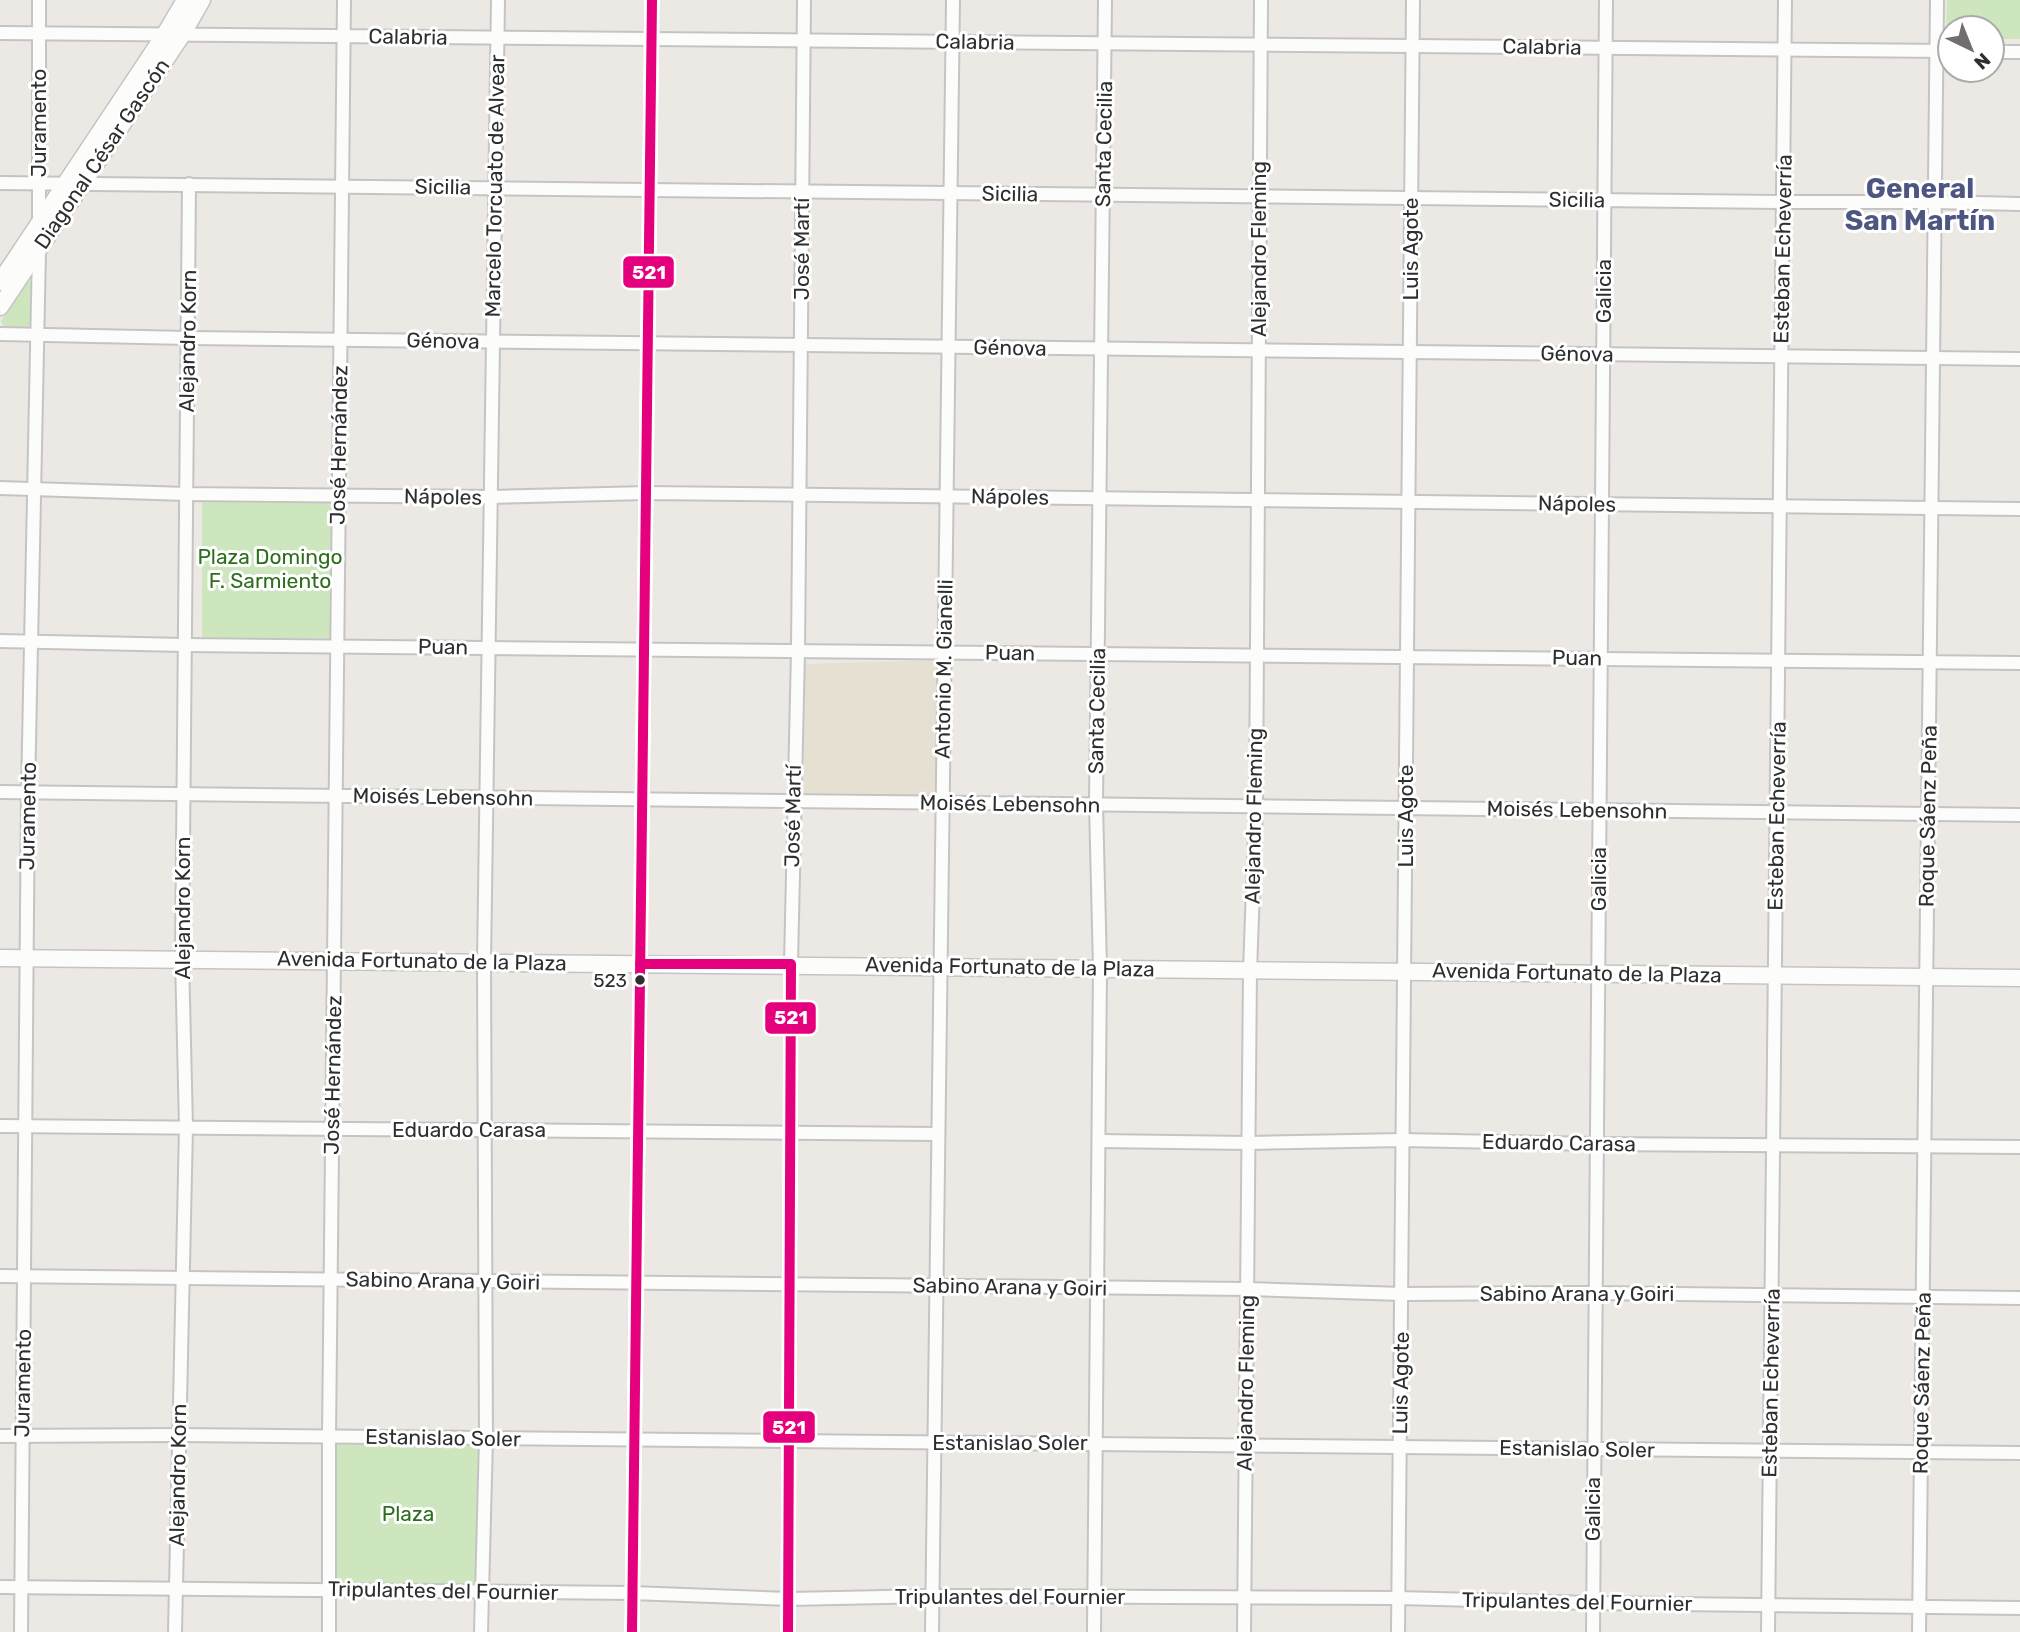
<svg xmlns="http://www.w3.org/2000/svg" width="2020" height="1632" font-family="Rubik,sans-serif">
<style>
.education{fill:#e6e0d3}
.green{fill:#cee6be}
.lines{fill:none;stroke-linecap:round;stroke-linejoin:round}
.street-casing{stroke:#c5c4c5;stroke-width:16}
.secondary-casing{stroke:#c5c4c5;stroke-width:19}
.street{stroke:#fcfcfb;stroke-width:12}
.secondary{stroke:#fcfcfb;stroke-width:16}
.bus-1-casing{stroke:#fff;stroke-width:16}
.bus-1{stroke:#e5007d;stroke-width:10}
.bus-dot{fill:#2e2e2e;stroke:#fff;stroke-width:2.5}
.labels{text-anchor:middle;stroke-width:6;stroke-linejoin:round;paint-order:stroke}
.bus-label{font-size:19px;fill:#2e2e2e;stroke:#fff;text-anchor:end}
.street-label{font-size:21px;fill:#2e2e2e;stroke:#fff}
.park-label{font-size:21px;fill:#2c6e1b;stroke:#fff}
.district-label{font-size:28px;font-weight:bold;fill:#4d5680;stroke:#fff}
.line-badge{stroke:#fff;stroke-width:2.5}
.badge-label{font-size:19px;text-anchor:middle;font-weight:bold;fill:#fff}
</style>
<rect width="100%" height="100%" fill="#ece8e4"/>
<polygon class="education" points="939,660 937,801 803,802 805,664"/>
<g class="green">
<polygon points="1947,0 2020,0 2020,39 1992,39 1992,28 1950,28 1950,38 1946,38"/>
<polygon points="26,281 31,282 30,325 24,328 4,328 1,321"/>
<polygon points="202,500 338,500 338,638 202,639"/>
<polygon points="329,1437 486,1439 482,1592 330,1590"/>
</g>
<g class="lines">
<g class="street-casing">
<g id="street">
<polyline points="39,0 39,225"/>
<polyline points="0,33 1950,51"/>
<polyline points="1992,52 2020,52"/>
<polyline points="0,183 1783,202 1935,202 2020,204"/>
<polyline points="0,334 188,338 2020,359"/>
<polyline points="0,488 186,494 491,497 646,493 2020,509"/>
<polyline points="0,641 185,645 2020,663"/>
<polyline points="0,792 2020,815"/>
<polyline points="0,1126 938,1134"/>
<polyline points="1099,1141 1249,1143 1403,1140 1596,1144 2020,1147"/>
<polyline points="0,1276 1247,1289 1402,1294 1595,1293 2020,1298"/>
<polyline points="0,1436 179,1435 2020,1453"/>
<polyline points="0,1587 632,1593 789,1599 932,1596 1398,1598 1592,1603 2020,1608"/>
<polyline points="21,1632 28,793 39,250"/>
<polyline points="175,1632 186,1127 182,958 189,184"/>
<polyline points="329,1632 329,1437 344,0"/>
<polyline points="481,1632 486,1439 484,962 498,0"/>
<polyline points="632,1632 652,0"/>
<polyline points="788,1632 791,964 798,651 804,0"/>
<polyline points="932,1632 953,0"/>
<polyline points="1094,1632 1100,968 1096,804 1105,0"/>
<polyline points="1244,1632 1250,971 1256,806 1261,0"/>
<polyline points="1398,1632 1413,0"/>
<polyline points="1593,1632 1606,0"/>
<polyline points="1768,1632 1785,0"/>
<polyline points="1919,1632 1937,0"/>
</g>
</g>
<g class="secondary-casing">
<g id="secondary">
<polyline points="0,282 165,34 185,0"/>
<polyline points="0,307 182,35 202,0"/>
<polyline points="0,958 2020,978"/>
</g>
</g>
<use href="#street" class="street"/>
<use href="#secondary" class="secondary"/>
<g class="bus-1-casing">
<g id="bus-1">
<polyline points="640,964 791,964 788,1632"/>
<polyline points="632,1632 652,0"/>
</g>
</g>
<use href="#bus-1" class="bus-1"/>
</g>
<circle class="bus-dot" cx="640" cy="980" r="6"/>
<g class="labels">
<g class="bus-label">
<text x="627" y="987">523</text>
</g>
<g class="street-label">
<text transform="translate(408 37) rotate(1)" y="7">Calabria</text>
<text transform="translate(975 42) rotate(1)" y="7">Calabria</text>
<text transform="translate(1542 47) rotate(1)" y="7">Calabria</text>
<text transform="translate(39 123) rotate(-90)" y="7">Juramento</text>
<text transform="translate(1104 144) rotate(-89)" y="7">Santa Cecilia</text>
<text transform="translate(102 154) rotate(-56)" y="7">Diagonal César Gascón</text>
<text transform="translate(495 186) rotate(-89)" y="7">Marcelo Torcuato de Alvear</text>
<text transform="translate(443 187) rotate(1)" y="7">Sicilia</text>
<text transform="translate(1010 194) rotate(1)" y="7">Sicilia</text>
<text transform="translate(1577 200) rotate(1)" y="7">Sicilia</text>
<text transform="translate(802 249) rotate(-90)" y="7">José Martí</text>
<text transform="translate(1259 249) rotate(-90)" y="7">Alejandro Fleming</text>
<text transform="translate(1411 249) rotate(-90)" y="7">Luis Agote</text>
<text transform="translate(1783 249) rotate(-89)" y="7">Esteban Echeverría</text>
<text transform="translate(1604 291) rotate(-90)" y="7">Galicia</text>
<text transform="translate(188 341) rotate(-89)" y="7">Alejandro Korn</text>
<text transform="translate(443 341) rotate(1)" y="7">Génova</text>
<text transform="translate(1010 348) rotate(1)" y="7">Génova</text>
<text transform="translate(1577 354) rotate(1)" y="7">Génova</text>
<text transform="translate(339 445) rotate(-89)" y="7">José Hernández</text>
<text transform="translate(443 497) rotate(1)" y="7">Nápoles</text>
<text transform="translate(1010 497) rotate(1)" y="7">Nápoles</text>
<text transform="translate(1577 504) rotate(1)" y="7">Nápoles</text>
<text transform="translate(443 647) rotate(1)" y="7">Puan</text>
<text transform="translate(1010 653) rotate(1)" y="7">Puan</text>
<text transform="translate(1577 658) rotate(1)" y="7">Puan</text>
<text transform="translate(944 669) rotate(-89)" y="7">Antonio M. Gianelli</text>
<text transform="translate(1097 711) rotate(-89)" y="7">Santa Cecilia</text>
<text transform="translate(443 797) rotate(1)" y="7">Moisés Lebensohn</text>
<text transform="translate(1010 804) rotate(1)" y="7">Moisés Lebensohn</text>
<text transform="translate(1577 810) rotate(1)" y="7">Moisés Lebensohn</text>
<text transform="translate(28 816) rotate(-89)" y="7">Juramento</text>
<text transform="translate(793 816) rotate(-89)" y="7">José Martí</text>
<text transform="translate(1254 816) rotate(-89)" y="7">Alejandro Fleming</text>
<text transform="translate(1406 816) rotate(-90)" y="7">Luis Agote</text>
<text transform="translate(1777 816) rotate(-89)" y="7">Esteban Echeverría</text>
<text transform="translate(1928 816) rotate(-89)" y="7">Roque Sáenz Peña</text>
<text transform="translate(1599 879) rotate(-90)" y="7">Galicia</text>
<text transform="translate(183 908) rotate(-90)" y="7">Alejandro Korn</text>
<text transform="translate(422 961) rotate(1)" y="7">Avenida Fortunato de la Plaza</text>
<text transform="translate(1010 967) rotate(1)" y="7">Avenida Fortunato de la Plaza</text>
<text transform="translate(1577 973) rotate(1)" y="7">Avenida Fortunato de la Plaza</text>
<text transform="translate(333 1075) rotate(-89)" y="7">José Hernández</text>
<text x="469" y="1137">Eduardo Carasa</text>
<text transform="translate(1559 1143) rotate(1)" y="7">Eduardo Carasa</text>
<text transform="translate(443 1281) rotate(1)" y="7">Sabino Arana y Goiri</text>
<text transform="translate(1010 1287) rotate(1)" y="7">Sabino Arana y Goiri</text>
<text x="1577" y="1301">Sabino Arana y Goiri</text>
<text transform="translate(23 1383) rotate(-89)" y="7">Juramento</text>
<text transform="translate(1246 1383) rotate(-89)" y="7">Alejandro Fleming</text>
<text transform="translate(1401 1383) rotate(-89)" y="7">Luis Agote</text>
<text transform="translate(1771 1383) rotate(-89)" y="7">Esteban Echeverría</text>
<text transform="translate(1922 1383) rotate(-89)" y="7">Roque Sáenz Peña</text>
<text transform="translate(443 1438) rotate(1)" y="7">Estanislao Soler</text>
<text x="1010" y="1450">Estanislao Soler</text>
<text transform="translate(1577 1449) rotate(1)" y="7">Estanislao Soler</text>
<text transform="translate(178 1475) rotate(-89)" y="7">Alejandro Korn</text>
<text transform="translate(1593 1509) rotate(-90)" y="7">Galicia</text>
<text transform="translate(443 1591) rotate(1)" y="7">Tripulantes del Fournier</text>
<text x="1010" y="1604">Tripulantes del Fournier</text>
<text transform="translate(1577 1602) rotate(1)" y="7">Tripulantes del Fournier</text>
</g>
<g class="park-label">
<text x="270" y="564">Plaza Domingo<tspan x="270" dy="24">F. Sarmiento</tspan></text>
<text x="408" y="1521">Plaza</text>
</g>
<g class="district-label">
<text x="1920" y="198">General<tspan x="1920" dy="32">San Martín</tspan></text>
</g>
</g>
<g class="line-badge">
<rect x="622" y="255" width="53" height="34" rx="7" fill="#e5007d"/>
<rect x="764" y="1001" width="53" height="34" rx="7" fill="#e5007d"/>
<rect x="762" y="1410" width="54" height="34" rx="7" fill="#e5007d"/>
</g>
<g class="badge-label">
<text x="649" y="279">521</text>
<text x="791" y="1024">521</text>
<text x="789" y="1434">521</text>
</g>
<g transform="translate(1971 49) rotate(137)"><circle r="33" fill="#ffffff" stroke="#ababab" stroke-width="2"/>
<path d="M0-5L12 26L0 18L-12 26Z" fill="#706f6e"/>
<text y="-10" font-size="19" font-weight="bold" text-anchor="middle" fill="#2e2e2e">N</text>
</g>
</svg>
